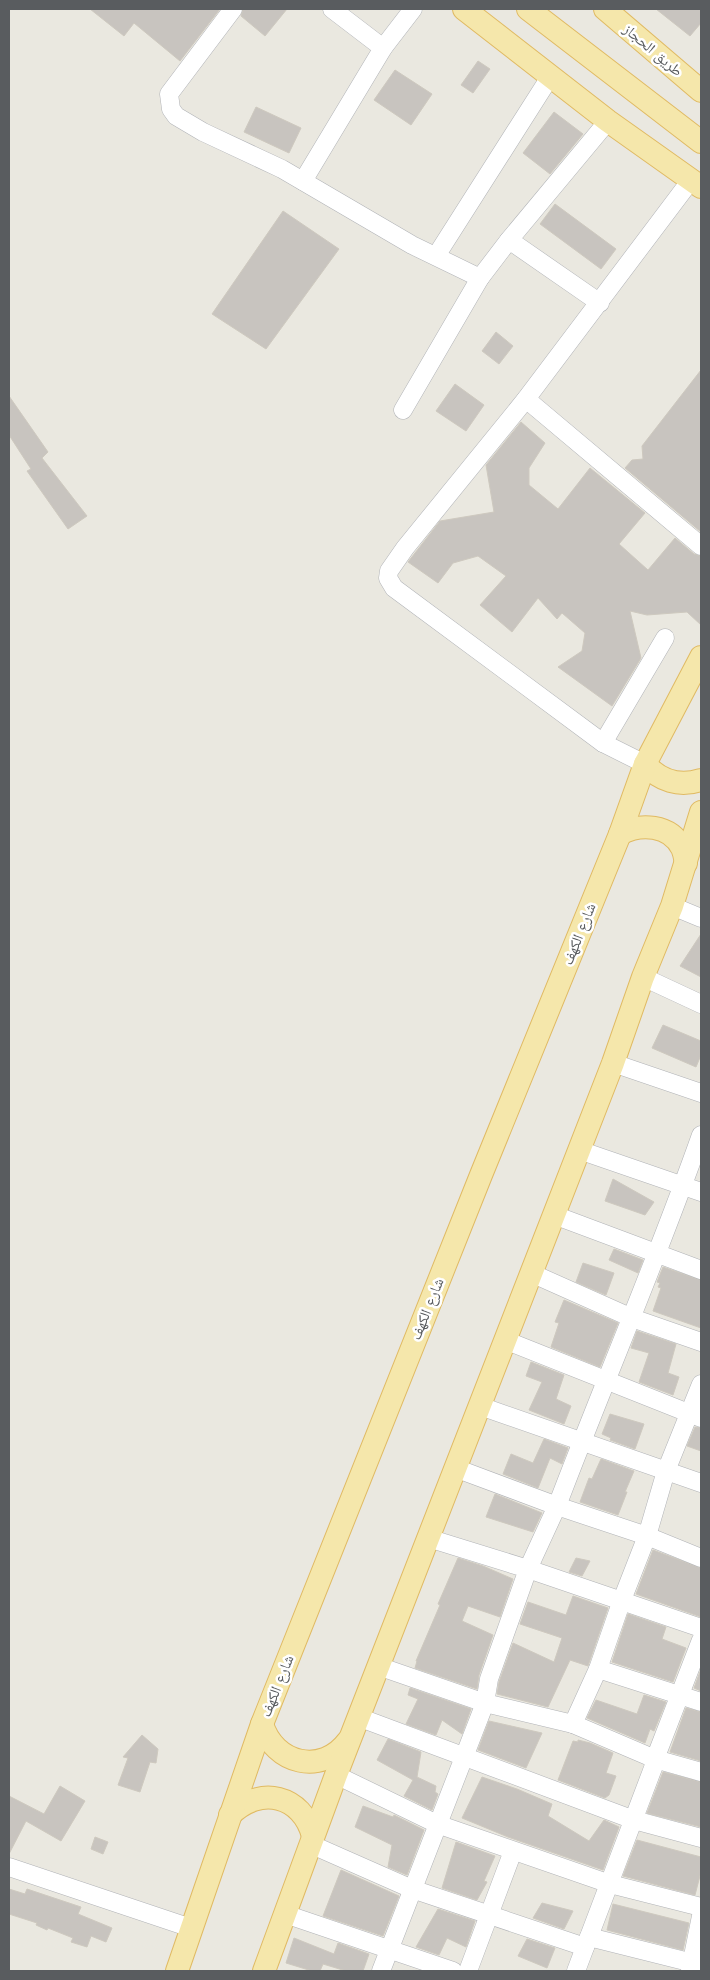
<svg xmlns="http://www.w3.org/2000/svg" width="710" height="1980" font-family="'Work Sans','Noto Naskh Arabic',sans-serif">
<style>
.building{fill:#c8c4bf;stroke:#cec9bf}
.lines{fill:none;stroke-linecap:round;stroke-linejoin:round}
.minor-casing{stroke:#b1b3b7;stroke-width:19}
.major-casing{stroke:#e0ba63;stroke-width:24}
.minor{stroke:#fff;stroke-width:18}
.major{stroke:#f5e7ab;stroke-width:22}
.labels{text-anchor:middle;stroke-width:5;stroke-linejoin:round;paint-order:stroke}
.street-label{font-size:15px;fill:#595c5f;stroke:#fff}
</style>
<rect width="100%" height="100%" fill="#eae8e0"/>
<g class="building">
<polygon points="90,9 220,9 180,61 134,23 124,36"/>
<polygon points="243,9 287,9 265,36 241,16"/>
<polygon points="656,9 701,9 701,23 690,36"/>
<polygon points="478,61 490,69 473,93 461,85"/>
<polygon points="395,70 432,94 411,125 374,100"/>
<polygon points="256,107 301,128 289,153 244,132"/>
<polygon points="554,112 583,134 550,174 523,153"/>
<polygon points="555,204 616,249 601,269 540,224"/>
<polygon points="283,211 339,249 266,349 212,314"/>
<polygon points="496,332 513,346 499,364 482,351"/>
<polygon points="701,370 701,532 625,468 632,460 643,459 642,446"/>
<polygon points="455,384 484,405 466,431 436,411"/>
<polygon points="9,396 48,452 42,458 87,516 68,529 27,471 31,469 9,435"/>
<polygon points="521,422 545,443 529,468 529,485 558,509 590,468 645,513 619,544 648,570 675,538 694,554 701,556 701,625 687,612 647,615 630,611 641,658 612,706 558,667 582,651 585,633 562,613 557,619 538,598 512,632 480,605 506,576 478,556 453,563 438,583 408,562 440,521 494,512 486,465"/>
<polygon points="701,934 701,977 680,966"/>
<polygon points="663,1025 701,1041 701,1055 696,1067 652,1048"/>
<polygon points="613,1179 654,1202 645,1215 605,1201"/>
<polygon points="614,1249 643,1260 638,1273 609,1260"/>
<polygon points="583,1263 614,1273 606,1295 576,1282"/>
<polygon points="663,1267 701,1280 701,1328 653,1311 661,1288 658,1287 660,1283 657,1282"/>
<polygon points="564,1300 618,1323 600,1367 551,1347 559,1323 555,1322"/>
<polygon points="637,1331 676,1344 668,1373 679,1377 673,1395 639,1382 649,1353 631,1348"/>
<polygon points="531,1362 564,1375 556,1399 571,1406 564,1424 529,1410 542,1382 526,1376"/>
<polygon points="610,1414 644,1424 635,1449 610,1440 611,1438 602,1434"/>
<polygon points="695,1427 701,1428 701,1451 687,1446"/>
<polygon points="544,1439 568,1448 562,1464 550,1458 538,1488 503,1474 511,1454 533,1463"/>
<polygon points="601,1459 634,1471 625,1492 627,1492 618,1515 580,1502 589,1478 592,1479"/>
<polygon points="495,1494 542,1513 533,1532 486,1517"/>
<polygon points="653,1550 701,1568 701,1617 636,1594"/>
<polygon points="458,1558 483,1566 513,1579 500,1617 468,1606 462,1621 493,1635 479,1675 477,1689 415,1668 417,1661 416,1661 440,1605 438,1604"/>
<polygon points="576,1558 590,1561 582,1576 569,1572"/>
<polygon points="573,1596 608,1608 588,1666 570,1660 548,1707 497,1694 499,1682 513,1643 554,1662 562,1638 520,1624 528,1602 566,1615"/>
<polygon points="628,1614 666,1627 662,1639 686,1648 673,1682 612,1662"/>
<polygon points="701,1669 701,1691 694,1688"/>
<polygon points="410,1688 471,1709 462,1734 442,1720 436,1735 406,1724 418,1699 408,1695"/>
<polygon points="644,1695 666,1702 654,1731 650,1729 645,1743 587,1718 596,1700 637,1714"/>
<polygon points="686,1708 701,1712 701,1761 670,1752"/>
<polygon points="489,1721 542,1733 526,1768 478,1750"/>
<polygon points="142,1735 158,1749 156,1763 150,1762 140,1792 118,1785 128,1758 123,1757"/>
<polygon points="388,1739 421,1752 417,1777 436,1786 435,1792 438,1794 432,1810 404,1796 413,1780 377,1760"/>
<polygon points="578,1740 590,1743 613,1753 606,1773 616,1776 609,1795 605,1798 558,1780 573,1741 578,1742"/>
<polygon points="663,1772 701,1782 701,1827 647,1813"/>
<polygon points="482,1777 517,1789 552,1804 548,1816 589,1841 604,1820 619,1827 603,1870 508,1837 462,1818"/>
<polygon points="60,1786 85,1801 61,1841 26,1821 9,1854 9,1796 44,1814"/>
<polygon points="363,1806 393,1817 394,1815 424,1830 407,1875 388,1867 392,1845 355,1827"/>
<polygon points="95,1837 108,1842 103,1854 91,1849"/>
<polygon points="637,1840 701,1857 701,1872 695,1895 623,1876"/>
<polygon points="456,1842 495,1856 484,1881 487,1882 477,1900 442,1888"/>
<polygon points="341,1870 399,1896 383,1936 323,1916"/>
<polygon points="9,1889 25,1894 27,1889 81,1907 78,1914 112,1928 106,1942 91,1936 87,1947 71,1942 73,1938 48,1928 47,1930 36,1925 37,1923 9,1914"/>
<polygon points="542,1903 573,1911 564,1929 533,1918"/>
<polygon points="613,1904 689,1923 683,1950 607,1930"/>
<polygon points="438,1909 475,1921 466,1947 447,1938 439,1955 416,1947"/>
<polygon points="294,1938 334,1954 338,1943 369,1954 363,1971 346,1971 323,1964 320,1971 312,1971 286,1963"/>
<polygon points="527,1939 555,1948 547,1968 518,1956"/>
</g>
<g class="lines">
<g class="minor-casing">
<g id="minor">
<polyline points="233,9 169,94 171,109 176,116 203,132 282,169 412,245 480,278"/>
<polyline points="332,9 383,48"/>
<polyline points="303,181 383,48 413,9"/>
<polyline points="509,240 600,303"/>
<polyline points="436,256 550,77"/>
<polyline points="526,399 701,546"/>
<polyline points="403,410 480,278 509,240 608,121"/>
<polyline points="603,743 665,638"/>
<polyline points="645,764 603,743 394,588 388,578 389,571 405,548 526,399 691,180"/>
<polyline points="672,906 701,918"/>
<polyline points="643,977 701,1004"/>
<polyline points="613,1063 701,1093"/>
<polyline points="579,1150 701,1192"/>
<polyline points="554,1215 701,1270"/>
<polyline points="531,1273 632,1318 701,1342"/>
<polyline points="505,1340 701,1418"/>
<polyline points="480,1406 701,1483"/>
<path d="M455,1468L557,1506C604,1382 657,1260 701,1135"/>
<polyline points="701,1558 647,1536 557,1506 528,1569 701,1628"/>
<polyline points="378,1666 485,1703 573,1724 655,1759 701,1772"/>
<polyline points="598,1669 701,1702"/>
<polyline points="358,1717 634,1820 701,1838"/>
<polyline points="573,1724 598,1669 622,1600 647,1536 666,1471 701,1384"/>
<polyline points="336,1775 437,1824 610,1884 701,1907"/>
<polyline points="310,1844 412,1889 585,1947"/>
<polyline points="9,1867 191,1928"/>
<polyline points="285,1914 453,1971"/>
<polyline points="589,1937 701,1965"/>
<polyline points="381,1971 485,1703 489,1679 528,1569 428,1538"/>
<polyline points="468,1971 513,1851"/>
<polyline points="576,1971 653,1768 655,1759 701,1640"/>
<polyline points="690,1971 701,1916"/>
</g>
</g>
<g class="major-casing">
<g id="major">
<polyline points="464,9 608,121 701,187"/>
<polyline points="528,9 701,142"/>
<polyline points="605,9 701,91"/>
<path d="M645,764C660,781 679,787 701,780"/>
<path d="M620,834C640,823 670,824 682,848C684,852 685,858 686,863"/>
<path d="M262,1724C274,1764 322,1776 348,1741"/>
<path d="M230,1815C260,1785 302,1795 313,1836"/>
<polyline points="177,1971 262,1724 481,1175 620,834 645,764 701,657"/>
<polyline points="264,1971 336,1775 613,1063 643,977 672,906 701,812"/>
</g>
</g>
<use href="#minor" class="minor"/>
<use href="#major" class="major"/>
</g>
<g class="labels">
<g class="street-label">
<text transform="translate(653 50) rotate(40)" y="5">طريق الحجاز</text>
<text transform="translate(579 934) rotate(-68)" y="5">شارع الكهف</text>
<text transform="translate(427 1309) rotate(-68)" y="5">شارع الكهف</text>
<text transform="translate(277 1686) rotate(-68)" y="5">شارع الكهف</text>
</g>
</g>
<rect width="710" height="1980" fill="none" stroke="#595c5f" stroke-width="20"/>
</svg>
